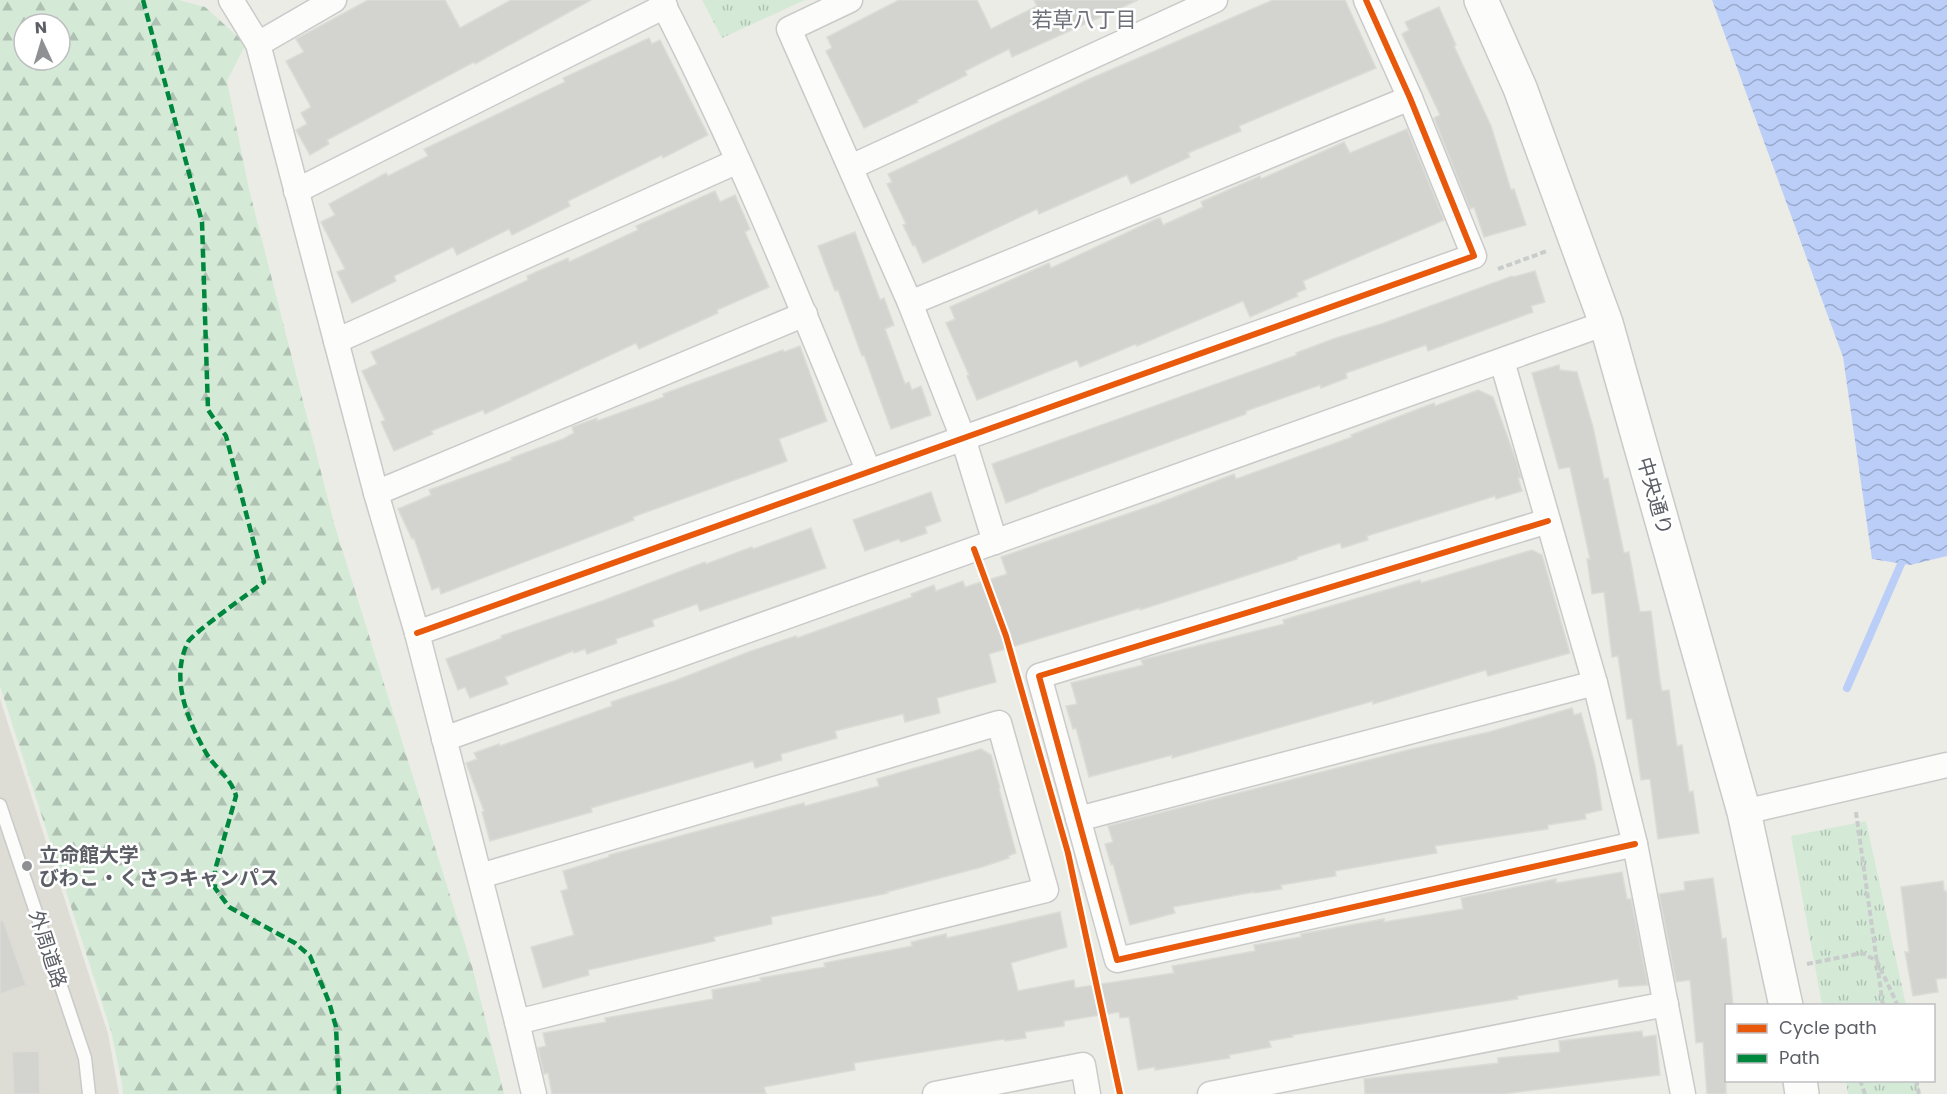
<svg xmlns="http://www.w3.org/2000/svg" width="1947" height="1094" font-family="Poppins,'Noto Sans JP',sans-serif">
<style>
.education{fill:#ddddd5}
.forest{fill:url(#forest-firs);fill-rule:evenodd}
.park{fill:url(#park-tufts)}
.water{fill:url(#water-waves)}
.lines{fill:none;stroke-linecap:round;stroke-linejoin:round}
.stream{stroke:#bacef8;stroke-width:8}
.building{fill:#d3d3d0;stroke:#dcdcd6;stroke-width:1.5}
.lane-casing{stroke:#c9cac9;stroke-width:15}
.street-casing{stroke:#c9cac9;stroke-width:27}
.secondary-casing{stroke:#c9c9c9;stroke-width:36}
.path{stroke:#c8cdcc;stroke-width:4;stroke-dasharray:6 3;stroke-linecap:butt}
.lane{stroke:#fcfcfb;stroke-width:12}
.street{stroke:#fcfcfb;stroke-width:24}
.secondary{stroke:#fcfcfb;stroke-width:33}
.quiet{stroke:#00873e;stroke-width:4.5;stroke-dasharray:9 4.5;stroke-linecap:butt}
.cycleway-casing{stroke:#fff;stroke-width:10}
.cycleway{stroke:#e8590c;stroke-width:6}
.poi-dot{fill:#8e9093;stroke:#fff;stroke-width:2}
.labels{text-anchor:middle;stroke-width:5;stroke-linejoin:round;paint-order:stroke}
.street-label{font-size:20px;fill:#5c5e66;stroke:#fff}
.poi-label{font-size:20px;font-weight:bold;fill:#5c5e66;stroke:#fff;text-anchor:start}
.neighbourhood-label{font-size:21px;fill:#6d7078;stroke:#fff}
</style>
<defs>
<pattern id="forest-firs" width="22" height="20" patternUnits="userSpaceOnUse" patternTransform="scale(1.5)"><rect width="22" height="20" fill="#d4ead7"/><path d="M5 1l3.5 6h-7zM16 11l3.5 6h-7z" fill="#afc1b2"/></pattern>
<pattern id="park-tufts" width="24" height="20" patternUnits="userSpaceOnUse" patternTransform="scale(1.5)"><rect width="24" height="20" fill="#d4ead7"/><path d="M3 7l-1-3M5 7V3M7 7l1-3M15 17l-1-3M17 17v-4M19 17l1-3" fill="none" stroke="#afc1b2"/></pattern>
<pattern id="water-waves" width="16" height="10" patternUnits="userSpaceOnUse" patternTransform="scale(1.5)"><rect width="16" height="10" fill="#bacef8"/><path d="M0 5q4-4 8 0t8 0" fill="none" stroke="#9aaacd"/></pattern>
</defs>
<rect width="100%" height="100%" fill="#ecece7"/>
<polygon class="education" points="0,699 108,1034 119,1094 0,1094"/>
<path class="forest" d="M0,0H179L205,7L246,44L227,81L249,189L334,523L472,966L504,1094H123L122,1083L111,1031L0,686ZM24,24H60V60H24Z"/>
<g class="park">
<polygon points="702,0 805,0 722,38"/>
<polygon points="1866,821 1906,1005 1822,1005 1791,836"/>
<polygon points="1846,1081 1918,1081 1920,1094 1848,1094"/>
</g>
<polygon class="water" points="1712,0 1947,0 1947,556 1910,565 1872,559 1843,357"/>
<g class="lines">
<polyline class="stream" points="1847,688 1901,564"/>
</g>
<g class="building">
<polygon points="368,0 445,0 460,28 511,0 591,0 475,64 474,62 327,140 329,144 310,155 296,130 307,124 301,113 311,107 286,61 304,52 296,39"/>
<polygon points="899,0 977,0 991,29 1037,6 1034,0 1138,0 1012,57 1009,49 965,71 967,75 917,100 918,102 864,128 826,51 832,48 827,37"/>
<polygon points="1273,0 1345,0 1376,68 1239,126 1241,131 1188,153 1190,157 1131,184 1127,175 1039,214 1037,209 923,263 915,245 913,246 903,225 906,224 887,184 892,182 888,174 1087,80"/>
<polygon points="1439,7 1456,45 1454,46 1491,126 1511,190 1514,189 1526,225 1484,237 1474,207 1470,209 1434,118 1440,115 1402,34 1409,30 1405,22"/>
<polygon points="649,38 652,44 660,40 708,135 663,158 662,155 568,201 570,206 512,235 509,229 457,255 453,247 394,276 396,281 352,303 337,272 345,269 321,222 335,215 329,204 386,173 388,176 428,156 424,149 565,82 563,78"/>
<polygon points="1407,129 1444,220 1303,281 1306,289 1296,293 1298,296 1250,317 1243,301 1137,346 1136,344 1080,367 1077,360 977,400 967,376 969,375 946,323 955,319 950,307 1049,263 1051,268 1156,219 1160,218 1163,225 1203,207 1201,202 1260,176 1261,179 1344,142 1350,153"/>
<polygon points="715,191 720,202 735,195 750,229 745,232 769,287 717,310 718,313 639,349 636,343 485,414 483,410 431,431 433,434 394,451 381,422 385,420 362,371 377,364 371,352 528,280 527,276 568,258 569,262 638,230 636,226"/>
<polygon points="855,232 880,300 884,298 894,325 885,329 905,384 909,382 912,390 921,386 931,415 891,429 864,355 862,356 838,290 835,291 818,246"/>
<polygon points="1535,271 1545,302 1531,306 1533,312 1428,351 1426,345 1346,373 1347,378 1321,388 1320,385 1246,411 1246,414 1038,490 1038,491 1006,503 992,464 1297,355 1296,353 1333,339 1384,323 1512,276 1513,277"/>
<polygon points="800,346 827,421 779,439 787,461 633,517 634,520 441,594 439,587 432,590 414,538 412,539 398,509 431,495 429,490 512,460 511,458 563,439 574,433 572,427 597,418 597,421 664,397 663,394 783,350 784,352"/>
<polygon points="1559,365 1560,370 1577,372 1593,427 1604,479 1608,478 1624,553 1629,552 1640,612 1651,611 1660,681 1662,691 1669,690 1677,746 1682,745 1689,792 1693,791 1699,833 1658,839 1650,779 1641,780 1632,719 1627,719 1618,656 1612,657 1604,592 1592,594 1587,559 1590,559 1570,467 1559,469 1532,373"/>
<polygon points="1478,390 1493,397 1517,463 1521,478 1518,478 1522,491 1496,499 1495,496 1367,536 1368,540 1342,548 1340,543 1297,557 1297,559 1140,610 1140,608 989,654 996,682 937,698 940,713 905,722 903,714 835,731 837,738 781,754 782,760 755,768 753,761 591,808 592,812 490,841 482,812 484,811 466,763 477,759 474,753 499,744 500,746 567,722 612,706 611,702 674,681 751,651 796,636 797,638 912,597 911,594 934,585 936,591 963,581 965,587 1007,574 1001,557 1159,503 1234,474 1236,479 1352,437 1351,435 1413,411 1434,403 1435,406"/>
<polygon points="931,492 941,521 925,527 927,533 901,542 899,539 865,551 853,520"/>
<polygon points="811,528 826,568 700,611 697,604 652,620 654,626 616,639 617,643 587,654 585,649 574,653 573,651 505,677 508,684 470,698 465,687 458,690 446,659 502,638 501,636 602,601 705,562 706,564 752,547 753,549"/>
<polygon points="1532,550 1542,555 1570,653 1488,676 1486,670 1373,704 1373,701 1172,758 1172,755 1089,777 1076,728 1073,729 1066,706 1077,704 1071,683 1143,665 1141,660 1284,624 1283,620 1300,615 1420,580 1421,583"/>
<polygon points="1572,708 1574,715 1581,713 1595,765 1602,810 1585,814 1586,819 1548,825 1548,829 1435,846 1437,853 1335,871 1336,876 1281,885 1282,889 1254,893 1254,892 1173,907 1175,913 1130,925 1113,864 1111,865 1105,844 1113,842 1108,826 1412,749 1489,732"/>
<polygon points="981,749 991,755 1000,788 999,789 1016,853 1008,856 1009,858 982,867 887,892 888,893 771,917 772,924 714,937 715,941 588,970 589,975 543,988 531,947 574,935 561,891 568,889 563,871 609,857 609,855 691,833 804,803 805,806 879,786 877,779"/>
<polygon points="1622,872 1627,899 1631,899 1648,985 1619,987 1618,979 1517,996 1518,999 1292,1035 1293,1037 1269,1041 1271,1047 1229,1055 1230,1058 1155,1070 1155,1067 1138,1070 1129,1017 1120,1018 1119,1012 1064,1021 1064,1026 1025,1032 1026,1038 1005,1041 1004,1039 854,1063 855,1070 764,1087 766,1094 552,1094 548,1073 544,1074 538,1048 546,1046 543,1033 606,1022 605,1018 713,999 712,990 761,981 760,978 825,967 824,963 912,946 911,942 946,934 947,938 1060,912 1067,947 1011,963 1018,991 1074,980 1075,988 1174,973 1172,966 1255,951 1254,945 1301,937 1301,934 1384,919 1384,922 1463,909 1461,898 1556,879 1556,883"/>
<polygon points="1713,878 1722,939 1726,938 1733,1005 1726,1005 1726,1094 1707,1094 1703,1042 1696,1043 1690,980 1676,982 1659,894 1685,890 1684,882"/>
<polygon points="1943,881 1944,891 1947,891 1947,978 1936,979 1938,992 1913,996 1905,952 1909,952 1901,887"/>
<polygon points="3,920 26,985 0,994 0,921"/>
<polygon points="1642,1031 1643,1037 1656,1035 1660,1075 1502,1094 1365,1094 1364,1079 1498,1063 1498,1058 1560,1052 1559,1041"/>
<polygon points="39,1051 40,1094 14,1094 12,1052"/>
</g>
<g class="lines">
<g class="lane-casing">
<polyline id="lane" points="0,805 85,1058 89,1094"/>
</g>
<g class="street-casing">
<g id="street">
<polyline points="231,0 258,44 376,493 417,633 517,1022 534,1094"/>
<path d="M661,0C740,153 804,313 869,472"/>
<polyline points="850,0 789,29 910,303 963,438 995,542"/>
<polyline points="258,44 334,0"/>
<polyline points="851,167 1215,0"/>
<polyline points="296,191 665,6"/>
<polyline points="910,303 1410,98"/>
<polyline points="336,341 738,161"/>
<polyline points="1502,361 1595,683 1635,844 1683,1094"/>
<polyline points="376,493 805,314"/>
<polyline points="1548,521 1039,676 1117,960 1635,844"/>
<polyline points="417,633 1474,256 1410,98 1366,0"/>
<polyline points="444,739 1606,323"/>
<polyline points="1744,812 1947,765"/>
<polyline points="1078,819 1595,683"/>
<polyline points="480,876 999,723 1046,890 517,1022"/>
<polyline points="935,1094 1083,1065 1088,1094"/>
<polyline points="1210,1094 1666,1004"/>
</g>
</g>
<g class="secondary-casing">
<g id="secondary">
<polyline points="1481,0 1520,88 1606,323 1744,812 1786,1006"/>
<polyline points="1800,1080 1802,1094"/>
</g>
</g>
<g class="path">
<polyline points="1498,269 1547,251"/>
<polyline points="982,572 1006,636 1014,667"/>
<polyline points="1856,812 1883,1006"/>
<polyline points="1807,964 1862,953 1877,961 1898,1006"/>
<polyline points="1096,976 1120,1094"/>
<polyline points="1860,1080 1865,1094"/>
<polyline points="1916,1080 1919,1094"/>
</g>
<use href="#lane" class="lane"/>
<use href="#street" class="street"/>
<use href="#secondary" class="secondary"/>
<path class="quiet" d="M143,0L202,222L208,410L226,436L264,582C251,592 193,633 188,642C170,678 187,719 205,751C214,768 231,777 236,796L215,870V888L229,907L295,943L310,956L329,1002L336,1027L339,1094"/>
<g class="cycleway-casing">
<g id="cycleway">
<polyline points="1548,521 1039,676 1117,960 1635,844"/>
<polyline points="974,549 1006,636 1068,853 1120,1094"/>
<polyline points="417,633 1474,256 1410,98 1366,0"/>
</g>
</g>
<use href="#cycleway" class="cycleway"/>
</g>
<circle class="poi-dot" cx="27" cy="866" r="6"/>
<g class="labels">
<g class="street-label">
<text transform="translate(1655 496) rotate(74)" y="7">中央通り</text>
<text transform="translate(48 949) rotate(72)" y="7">外周道路</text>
</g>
<g class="poi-label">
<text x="39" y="862">立命館大学<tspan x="39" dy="23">びわこ・くさつキャンパス</tspan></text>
</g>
<g class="neighbourhood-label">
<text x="1084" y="27">若草八丁目</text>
</g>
</g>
<rect x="1725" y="1004" width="210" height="78" fill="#ffffff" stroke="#bebfc2" stroke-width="1.5"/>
<rect x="1737" y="1024" width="30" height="9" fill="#e8590c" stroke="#bebfc2" stroke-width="1.5"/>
<text x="1779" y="1034" font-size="18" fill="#5c5e66">Cycle path</text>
<rect x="1737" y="1054" width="30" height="9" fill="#00873e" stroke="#bebfc2" stroke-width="1.5"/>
<text x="1779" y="1064" font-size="18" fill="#5c5e66">Path</text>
<g transform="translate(42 42) rotate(356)"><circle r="28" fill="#ffffff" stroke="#bebfc2" stroke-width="1.5"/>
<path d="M0-4.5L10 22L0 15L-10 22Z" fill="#8e9093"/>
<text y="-9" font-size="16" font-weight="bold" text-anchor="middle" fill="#5c5e66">N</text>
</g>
</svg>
